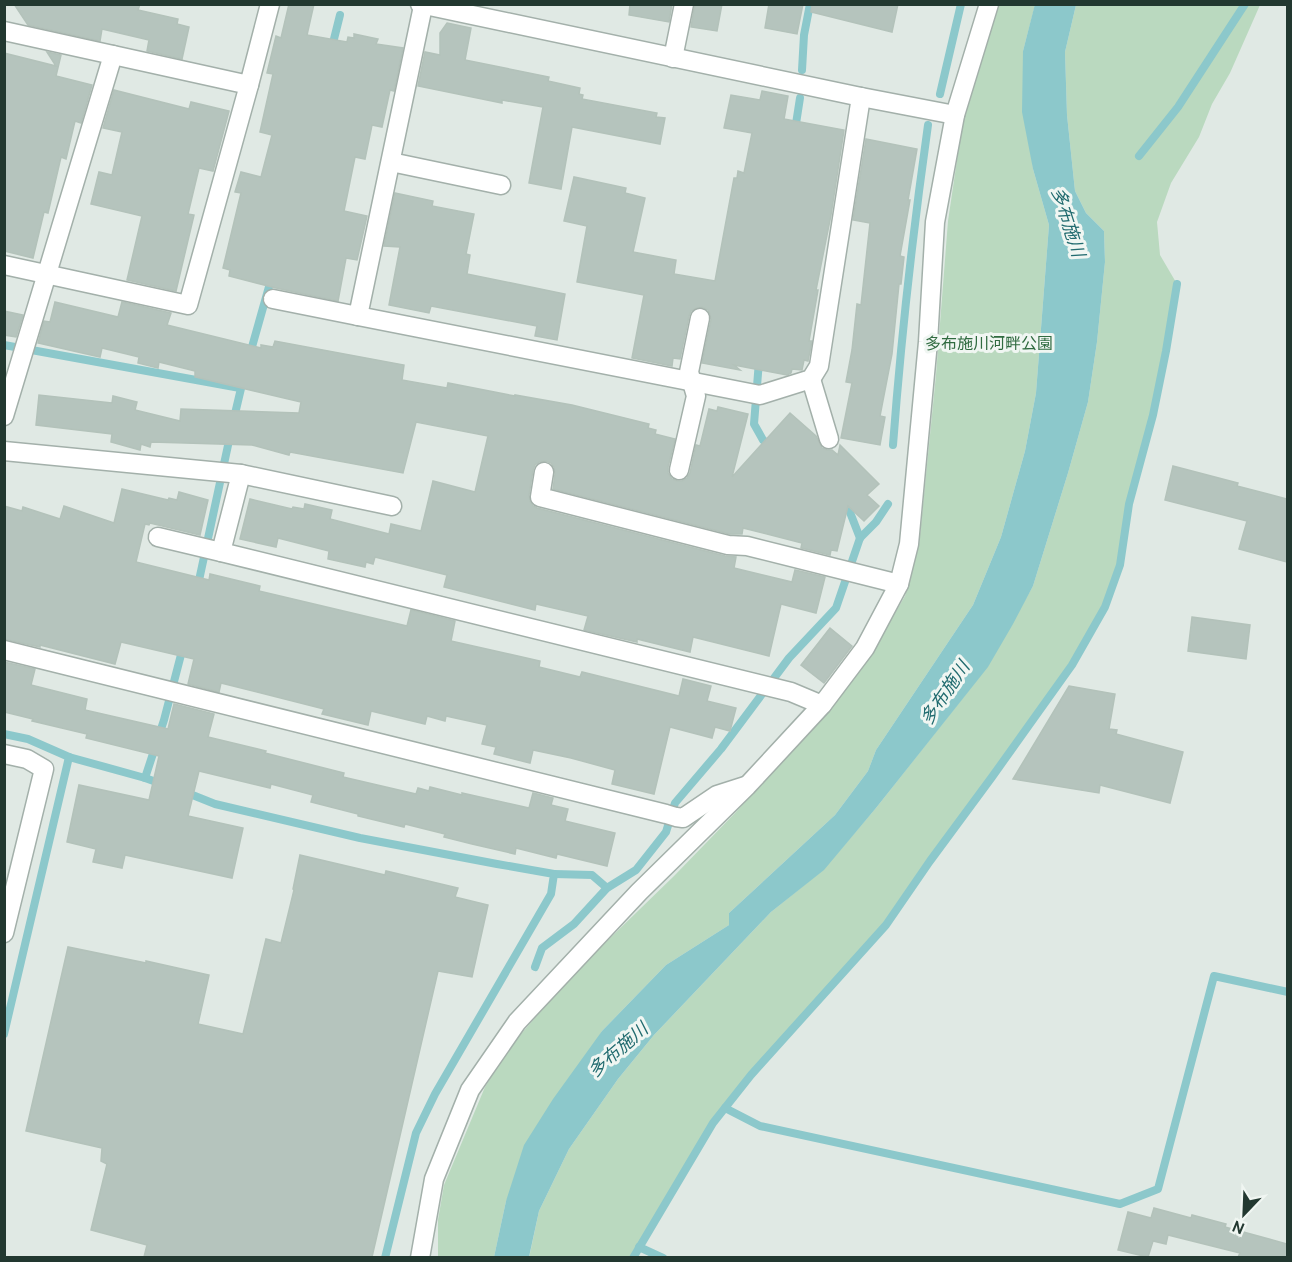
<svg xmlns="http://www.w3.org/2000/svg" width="1292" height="1262" font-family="Cabin,'Noto Sans JP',sans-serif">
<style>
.green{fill:#bad9bf}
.water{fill:#8cc8cb}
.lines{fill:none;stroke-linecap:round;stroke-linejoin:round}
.stream{stroke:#8cc8cb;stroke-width:8}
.building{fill:#b5c4bd;stroke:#b3c2ba;stroke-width:1.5}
.minor-casing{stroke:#a3b0aa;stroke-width:21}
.minor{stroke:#fff;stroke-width:18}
.labels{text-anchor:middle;stroke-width:6;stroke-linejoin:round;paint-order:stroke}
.park-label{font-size:16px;fill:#306b40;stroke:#f0f6f2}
.water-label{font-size:18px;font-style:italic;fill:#216b6f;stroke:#f0f6f2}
</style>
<rect width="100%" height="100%" fill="#e0e9e4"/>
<g class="green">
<polygon points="996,5 1035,5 1023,51 1033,169 1049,225 1036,393 1025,451 1001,537 973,605 876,750 868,771 835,815 729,913 729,925 666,965 602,1031 506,1201 494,1257 438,1258 438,1220 444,1185 485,1087 508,1049 572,975 674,876 736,812 810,729 860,671 885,630 905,596 919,545 936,375 948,221 964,113"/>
<polygon points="1076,5 1260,5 1230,73 1212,104 1199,137 1171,183 1157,222 1160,255 1177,284 1166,351 1153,415 1129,504 1120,565 1105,607 1072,665 992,777 930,861 886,925 752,1075 713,1123 633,1257 529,1258 539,1211 569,1149 618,1079 654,1035 771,912 823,870 876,808 988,666 1033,586 1068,473 1088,402 1097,342 1105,262 1104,231 1086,213 1075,191 1067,115 1065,52"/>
</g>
<polygon class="water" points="1035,4 1076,5 1065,52 1067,115 1075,191 1086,213 1104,231 1105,262 1097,342 1088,402 1068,473 1033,586 1013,624 988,667 876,808 824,870 771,912 654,1035 618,1079 569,1149 539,1211 529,1257 494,1257 506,1201 524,1145 553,1099 602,1031 666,965 729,925 729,913 835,815 868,771 876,750 973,605 1001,537 1025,451 1036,393 1049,225 1033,169 1022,112 1023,51"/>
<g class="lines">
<g class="stream">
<polyline points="332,47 340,15"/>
<polyline points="802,70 804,35 810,4"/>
<polyline points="940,94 961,4"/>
<polyline points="795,130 800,98"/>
<polyline points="1139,156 1178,107 1245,4"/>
<polyline points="4,345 240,388"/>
<polyline points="250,354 272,276"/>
<polyline points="759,361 754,424 763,440 772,447"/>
<polyline points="234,418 243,380"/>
<path d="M893,445C901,338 913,231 928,125"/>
<polyline points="844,501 846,502 860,538"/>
<polyline points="198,585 230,436"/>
<polyline points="4,734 28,739 69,757 145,778 162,784"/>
<polyline points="145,778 164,720 183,647"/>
<polyline points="185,792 215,804 360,838 497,864 554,874 551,894 435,1094 416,1133 385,1258"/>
<polyline points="554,874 592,875 607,888"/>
<polyline points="535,967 542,948 574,924 607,888 636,870 666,832 675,803 721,749 789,658 836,608 860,538 876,522 888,504"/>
<polyline points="4,1034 69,757"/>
<polyline points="725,1108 760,1126 1120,1204 1158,1189 1214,976 1288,992"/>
<polyline points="639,1247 663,1258"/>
<polyline points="633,1258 713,1123 751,1075 886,925 930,861 992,777 1072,665 1105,607 1120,565 1129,504 1153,415 1166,351 1177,284"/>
</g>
</g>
<g class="building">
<polygon points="14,4 140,4 138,10 178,19 177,24 189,27 182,59 147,51 149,40 102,29 100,41 28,25"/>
<polygon points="289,4 314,4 307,35 347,42 348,37 354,38 354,34 378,39 376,44 403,48 394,91 390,90 382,127 372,125 365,159 355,157 344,211 367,216 357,260 346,258 338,301 276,288 229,276 230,270 223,268 241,193 235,192 241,172 261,177 272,135 260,132 273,74 267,73 276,36 281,38"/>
<polygon points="630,4 672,4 669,22 629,15"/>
<polygon points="695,4 722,4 717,31 691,27"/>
<polygon points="769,4 803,4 797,34 765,28"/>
<polygon points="812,4 898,4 892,32 811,12"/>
<polygon points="447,23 471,28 465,60 549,77 548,81 580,88 579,94 583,95 582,99 657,113 656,117 665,118 660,144 572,127 561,189 529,183 543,107 502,100 502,103 418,86 425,52 440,55 440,33"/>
<polygon points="47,52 61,55 56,76 92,85 81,123 75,121 66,159 61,157 48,213 44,212 33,258 4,251 4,53 56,66"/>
<polygon points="114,90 189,109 191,102 229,111 213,171 199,168 188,214 194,215 176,291 127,280 142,216 91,204 99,172 112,175 122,132 103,128"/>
<polygon points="762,91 788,96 784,119 844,130 831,215 816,290 818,290 809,341 812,341 808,361 804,360 802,370 792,369 791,373 787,375 734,365 740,370 702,363 711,320 710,314 708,310 702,307 696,308 691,311 689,316 680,359 673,358 672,366 632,358 644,295 577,282 587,226 564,221 574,177 626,188 625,193 645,198 633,252 676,260 674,274 715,281 734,178 737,178 738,171 744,173 752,133 724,128 731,95 760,100"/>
<polygon points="866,139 917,149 908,200 910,200 900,256 904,257 901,284 899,284 892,354 880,416 885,417 880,445 841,438 852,383 846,382 852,350 857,304 861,305 870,223 853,220"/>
<polygon points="395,193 433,201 432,206 474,214 466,254 470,255 467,274 565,294 557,340 535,336 537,326 431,306 429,313 389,305 400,247 384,246"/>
<polygon points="55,302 118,317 122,302 171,313 167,325 261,348 261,345 273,347 275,341 404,365 402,380 447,388 448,383 515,396 515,395 572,405 649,424 648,428 656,430 655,434 675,439 668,467 668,473 672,479 677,481 682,481 687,478 690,473 696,445 700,446 709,409 717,411 718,407 748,414 732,477 790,413 816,436 822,448 827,450 832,450 838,455 840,445 879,484 867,495 879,506 864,521 848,506 837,551 831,550 830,555 801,548 802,543 743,528 742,534 730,534 553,489 555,474 554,467 551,463 546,461 539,462 535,465 533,470 529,495 530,501 533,506 537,508 725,556 736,557 734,568 792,582 795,570 825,577 816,613 781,604 769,656 693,637 690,652 637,639 637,642 584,630 588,616 536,604 535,610 444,587 447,575 375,557 373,564 366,562 365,567 328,559 329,551 278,538 276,547 240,539 250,499 292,509 293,507 304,509 305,504 332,510 330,519 389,534 391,524 421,531 433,481 475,492 488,436 416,422 403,473 290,452 289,455 252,445 151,442 150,447 141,444 140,450 111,442 112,434 36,425 39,395 112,403 113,396 137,402 135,410 180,421 181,409 299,413 301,402 195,377 195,371 159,362 158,368 138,363 139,357 102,348 100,357 38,343 44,321 50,322"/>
<polygon points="4,311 23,315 16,337 4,335"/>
<polygon points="1173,466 1238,483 1237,486 1287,499 1287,562 1239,549 1247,521 1165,500"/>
<polygon points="122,489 168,500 169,498 177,500 179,492 208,500 200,535 150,523 149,525 145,524 136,562 209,580 210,574 260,586 259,591 407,626 411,610 455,621 451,641 540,661 539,667 580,677 582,672 679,696 683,679 711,686 707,701 736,708 730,731 715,727 712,738 670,727 654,794 612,784 615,770 571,758 533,750 530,763 494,754 496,747 482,744 487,725 446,716 445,721 427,716 425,724 371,711 368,725 322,714 324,709 221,683 219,692 188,684 194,659 121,642 115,664 40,645 40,647 4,639 4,506 22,511 23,507 60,519 64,506 114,523"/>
<polygon points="1192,617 1250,625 1246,659 1188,651"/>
<polygon points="830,628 852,646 824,683 801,665"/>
<polygon points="4,662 35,669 31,685 87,699 85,710 168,729 174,704 214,714 208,737 266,751 265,753 344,773 343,777 416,794 418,788 429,791 430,787 462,795 462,793 529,808 533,793 553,798 551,805 568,809 565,821 615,833 607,866 557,854 556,858 516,848 515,854 472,844 444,837 445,834 405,824 404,827 358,816 358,814 311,802 313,795 271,784 270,788 199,771 188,816 243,828 232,878 125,855 122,868 93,862 96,849 67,842 79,785 149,800 159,756 86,738 87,734 32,721 33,719 4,712"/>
<polygon points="1069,686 1115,694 1109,729 1117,730 1116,734 1183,752 1170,803 1100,785 1099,793 1013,779"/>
<polygon points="300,855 385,875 386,871 458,888 455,897 488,905 472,977 438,971 372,1257 144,1257 147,1245 91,1230 107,1164 101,1161 102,1148 26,1131 68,947 146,963 146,961 209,975 198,1024 243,1034 266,939 281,943 294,890 293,889"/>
<polygon points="1154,1208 1191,1218 1192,1215 1226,1224 1225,1227 1287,1244 1287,1257 1238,1257 1240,1253 1168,1235 1166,1244 1153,1241 1148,1257 1118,1250 1128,1212 1151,1218"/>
</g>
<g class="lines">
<g class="minor-casing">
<g id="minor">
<polyline points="420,4 861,97 955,115"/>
<polyline points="423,6 358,316 760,395 811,379 819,366 861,97"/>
<polyline points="4,31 113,55 4,416"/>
<polyline points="113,55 249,85 270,4"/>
<polyline points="673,58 684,4"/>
<polyline points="391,162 501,185"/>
<polyline points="4,265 188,305 249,85"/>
<polyline points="273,299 358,316"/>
<polyline points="811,379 829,439"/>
<polyline points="4,451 241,474 221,552 791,692 822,705"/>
<polyline points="679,470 696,396 689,372 700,318"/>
<polyline points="544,472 540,497 728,545 747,546 899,584"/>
<polyline points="241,474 392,506"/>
<polyline points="158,537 221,552"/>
<polyline points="4,650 666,814 676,817 683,818 717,795 745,786"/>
<polyline points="4,754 27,759 44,769 4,933"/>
<polyline points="420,1258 434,1179 470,1090 517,1022 639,892 747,786 822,705 865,648 899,584 909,544 928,342 935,222 955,115 989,4"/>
</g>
</g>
<use href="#minor" class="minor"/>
</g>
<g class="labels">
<g class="park-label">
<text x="989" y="349">多布施川河畔公園</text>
</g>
<g class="water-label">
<text transform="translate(1068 222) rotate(72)" y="6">多布施川</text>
<text transform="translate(945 693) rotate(-56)" y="6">多布施川</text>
<text transform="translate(618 1050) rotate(-41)" y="6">多布施川</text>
</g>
</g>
<rect width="1292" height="1262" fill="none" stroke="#223830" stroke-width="12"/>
<g transform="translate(1244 1214) rotate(203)" stroke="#f0f6f2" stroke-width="4.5" paint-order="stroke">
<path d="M0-4.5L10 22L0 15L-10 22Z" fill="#223830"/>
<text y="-9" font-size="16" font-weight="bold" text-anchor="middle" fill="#223830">N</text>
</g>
</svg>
